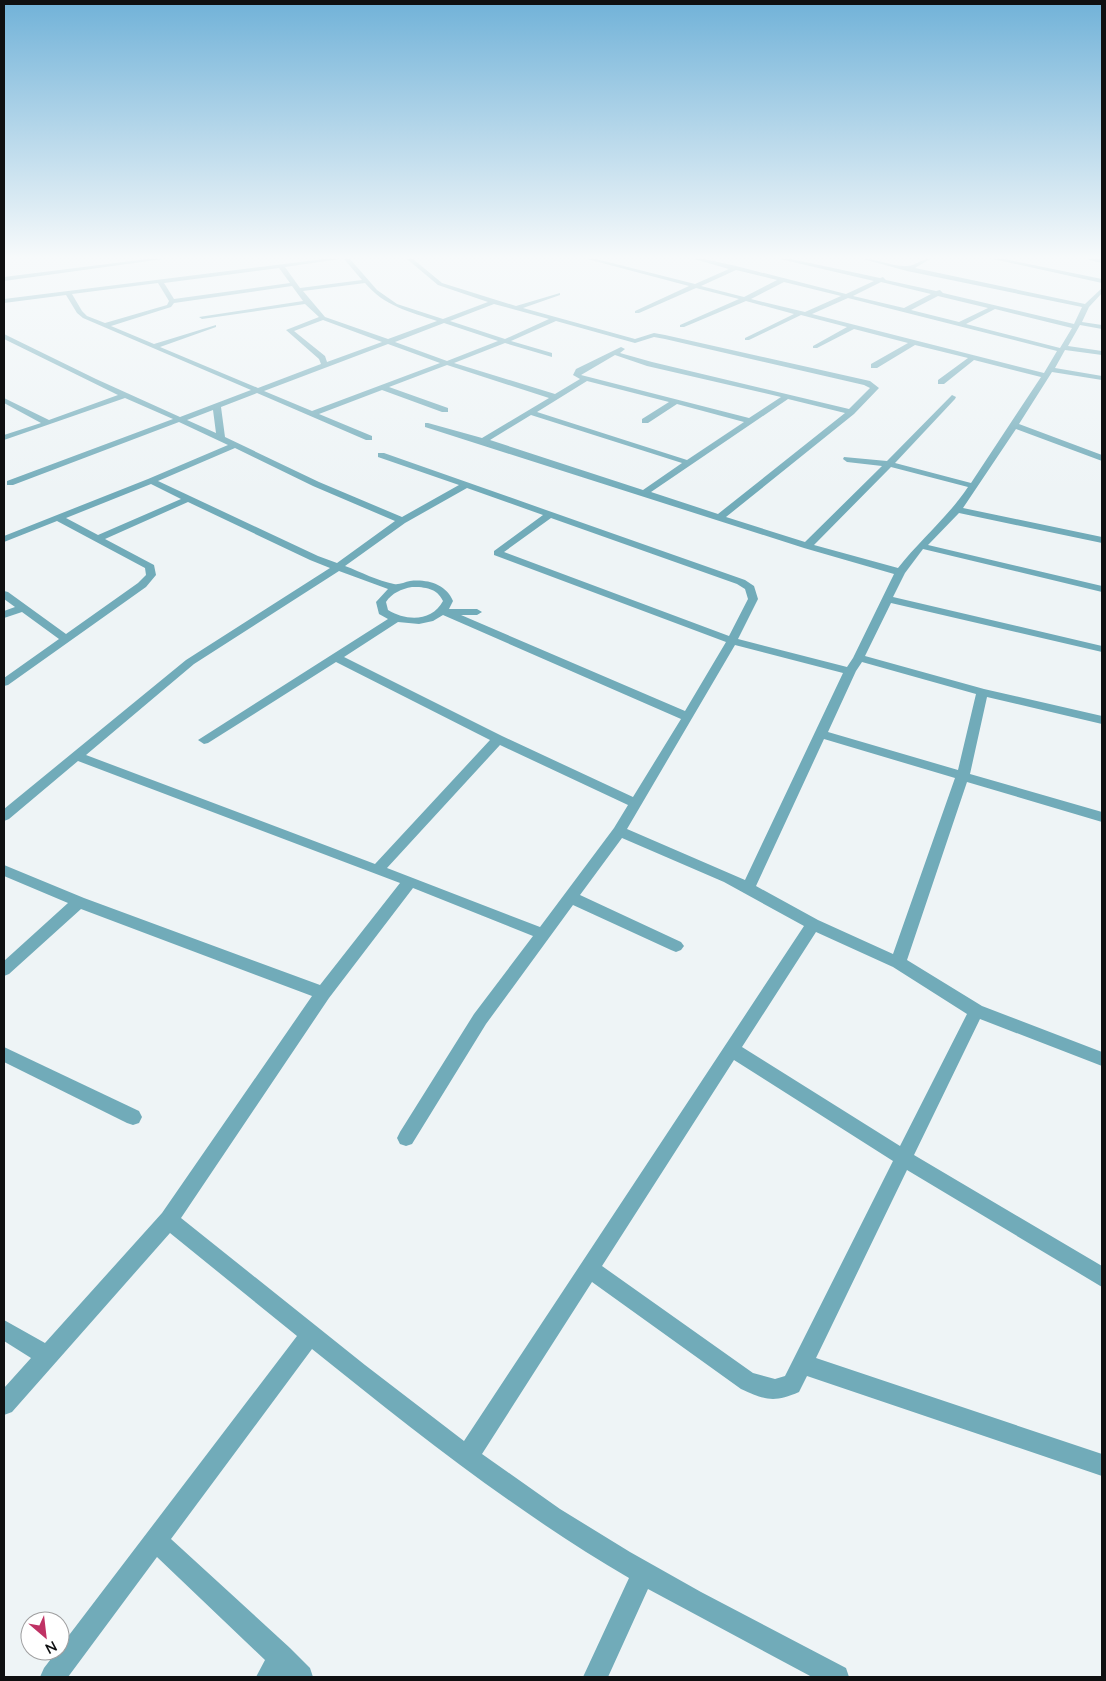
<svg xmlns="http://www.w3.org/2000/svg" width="1106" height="1681" font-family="Lato,sans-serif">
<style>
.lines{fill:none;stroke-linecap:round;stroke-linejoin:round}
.minor{fill:#71abb9;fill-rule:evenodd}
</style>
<rect width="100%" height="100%" fill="#eef4f6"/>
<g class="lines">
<g class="minor">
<polygon points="147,259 163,259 4,281 4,277"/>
<path d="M324,259H340L285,267L300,288L362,280L344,259H350L377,290L397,304L443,319L488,302L438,285L407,259H413L442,283L516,306L560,293V295L523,308L635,339L654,333L665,335L870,381L879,388L854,414L726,517L805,542L882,466L847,462L843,459L844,457L887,461L952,395L956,397L955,399L895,463L971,483L1041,377L974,360L944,384H938V380L968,358L915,345L877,368H871V364L908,343L854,329L817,348H813V346L847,327L801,315L749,340H745V338L794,314L746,301L684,327H680V325L739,299L696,288L639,313H635V311L689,286L587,259H596L695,284L729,269L694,259H704L736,266L846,294L874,281L780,259H791L880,278L883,277L886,280L936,291L940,290L943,293L1074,324L1082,307L907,271L863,259C878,259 893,267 907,266C915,266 921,259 930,259L915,268L1085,304L1102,288V293L1089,307L1082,322L1102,325V329L1080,325L1068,346L1102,351V355L1065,350L1055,368L1102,376V380L1052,372L1019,424L1102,455V461L1016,429L963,508L1102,537V543L959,513L928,545L1102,586V592L923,549L905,573L893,597L1102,646V652L891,603L865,656L984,689L1102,716V724L987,697L970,774L1102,812V822L967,782L907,960L982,1006L1102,1052V1066L980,1019L914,1155L1102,1266V1287L907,1170L816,1358L1102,1454V1476L807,1376L799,1392C774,1403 765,1400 741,1389L592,1282L482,1454L560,1509L630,1552L701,1592L846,1668L849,1677H812L648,1589L608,1677H583L629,1578C516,1512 414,1431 312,1349L171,1539L290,1648L310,1668L313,1677H256L265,1660L157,1557L68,1677H40L44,1668L57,1651H60V1647L297,1336L170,1233L12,1412L4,1415V1388L31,1358L4,1341V1320L45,1343L162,1213L312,996L81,909L9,974L4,976V961L68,903L4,876V865L84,898L320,985L400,883L78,761L9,819L4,821V809L186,660L330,568L310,560L188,502L105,539L154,565L156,575L146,587L8,685L4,686V678L59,639L22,612L4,618V611L15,607L4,599V591L8,592L66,634L138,583L146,575L145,568L57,521L4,542V536L148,479L228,445L179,422L13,485H7V481L173,419L125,398L4,440V435L41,423L4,403V398L49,420L118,395L4,339V334L96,379L180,417L251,390L83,318L77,313L66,295L4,303V299ZM279,268L290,283L174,299L164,283ZM736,270L777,280L744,297L701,286ZM784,282L841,296L805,312L751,299ZM881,282L931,294L904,308L853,296ZM158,283L169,301L167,305L105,323L87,316L82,311L72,294ZM365,283C384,306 410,312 437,321L388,339L325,317L303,291ZM292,286L303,301L199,317L202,319L305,304L319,317L286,330L319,359L321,364L258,388L160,347L216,327V325L154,344L111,326L171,307L174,303ZM938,296L988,308L959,322L911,310ZM848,298L1057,351L1044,373L812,314ZM494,304L549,319L505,339L450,321ZM995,309L1072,328L1060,348L966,324ZM323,320L382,342L327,362L325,356L294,331ZM556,321L635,343L654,337L665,339L864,385L870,388L849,409L652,362L620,353L625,349L621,347L576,369L573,375L580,379L555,394L454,363L505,343L552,357V353L511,341ZM444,323L498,341L447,361L395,342ZM388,344L440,363L312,411L264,391ZM615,355L647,366L781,397L749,418L581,375ZM447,365L549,398L482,438L428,423H425V427L804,548L894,574L853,658L847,667L738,639L758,599L754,586L745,580L384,453H378V457L459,485L402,517L319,482L225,437L221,407L257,393L366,440H372V436L319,414L382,390L442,412H448V408L389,387ZM587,381L669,402L642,419V423H648L677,404L744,422L687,460L537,412ZM788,399L845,413L718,514L651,492ZM213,410L216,433L187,420ZM531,415L682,463L643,490L490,440ZM235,448L313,486L395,521L337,563L318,556L158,481ZM891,467L968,487C948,517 920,540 898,568L814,545ZM151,484L181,499L98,535L66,518ZM467,488L543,515L494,551V555L726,642L685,711L461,615H477L482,612L477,609H449L453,601C446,584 427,579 410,581C405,582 399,585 394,584C378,581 361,572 345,566L405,523ZM551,518L737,584L745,589L748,599L729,636L504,552ZM339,571L388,589L376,602L379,614L388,619L198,740L204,744L208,743L336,662L490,740L375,864L86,755L194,664ZM412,587C425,587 437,588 443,601C432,622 406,621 388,610L386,602C392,593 401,589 412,587ZM443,615L681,719L633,797L502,736L344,657L398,622L419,624L433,621ZM735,645L843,673L745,880L627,829ZM862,662L976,694L958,770L828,732L856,671ZM824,739L955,778L893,954L818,920L756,886ZM500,745L628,805L614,828L540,927L387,868ZM622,838L724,882L804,926L464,1441L365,1365L181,1218L329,998L413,888L533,936L474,1014L400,1132L397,1138L400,1144L406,1146L412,1144L486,1024L573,905L671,950L676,952L681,950L684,946L681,942L580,895ZM816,932L893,967L967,1014L900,1146L742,1047ZM734,1060L893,1161L785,1376L775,1379L753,1373L602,1266Z"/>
<polygon points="993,259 1004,259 1102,279 1102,283"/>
<polygon points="1088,259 1102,259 1102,263 1089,260"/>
<polygon points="4,1047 139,1111 142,1117 139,1123 133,1125 127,1123 4,1062"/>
</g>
</g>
<linearGradient id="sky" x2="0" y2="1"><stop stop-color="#71b2d8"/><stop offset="0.52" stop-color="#f7fafb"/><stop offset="1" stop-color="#f7fafb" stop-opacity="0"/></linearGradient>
<rect width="1106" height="494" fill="url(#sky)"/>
<rect width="1106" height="1681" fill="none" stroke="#0f1011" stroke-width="10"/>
<g transform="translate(45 1636) rotate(152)"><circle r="24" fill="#ffffff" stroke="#9f9fa0"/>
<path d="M0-4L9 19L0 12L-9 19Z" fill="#bf3264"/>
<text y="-8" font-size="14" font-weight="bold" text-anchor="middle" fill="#0f1011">N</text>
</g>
</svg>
